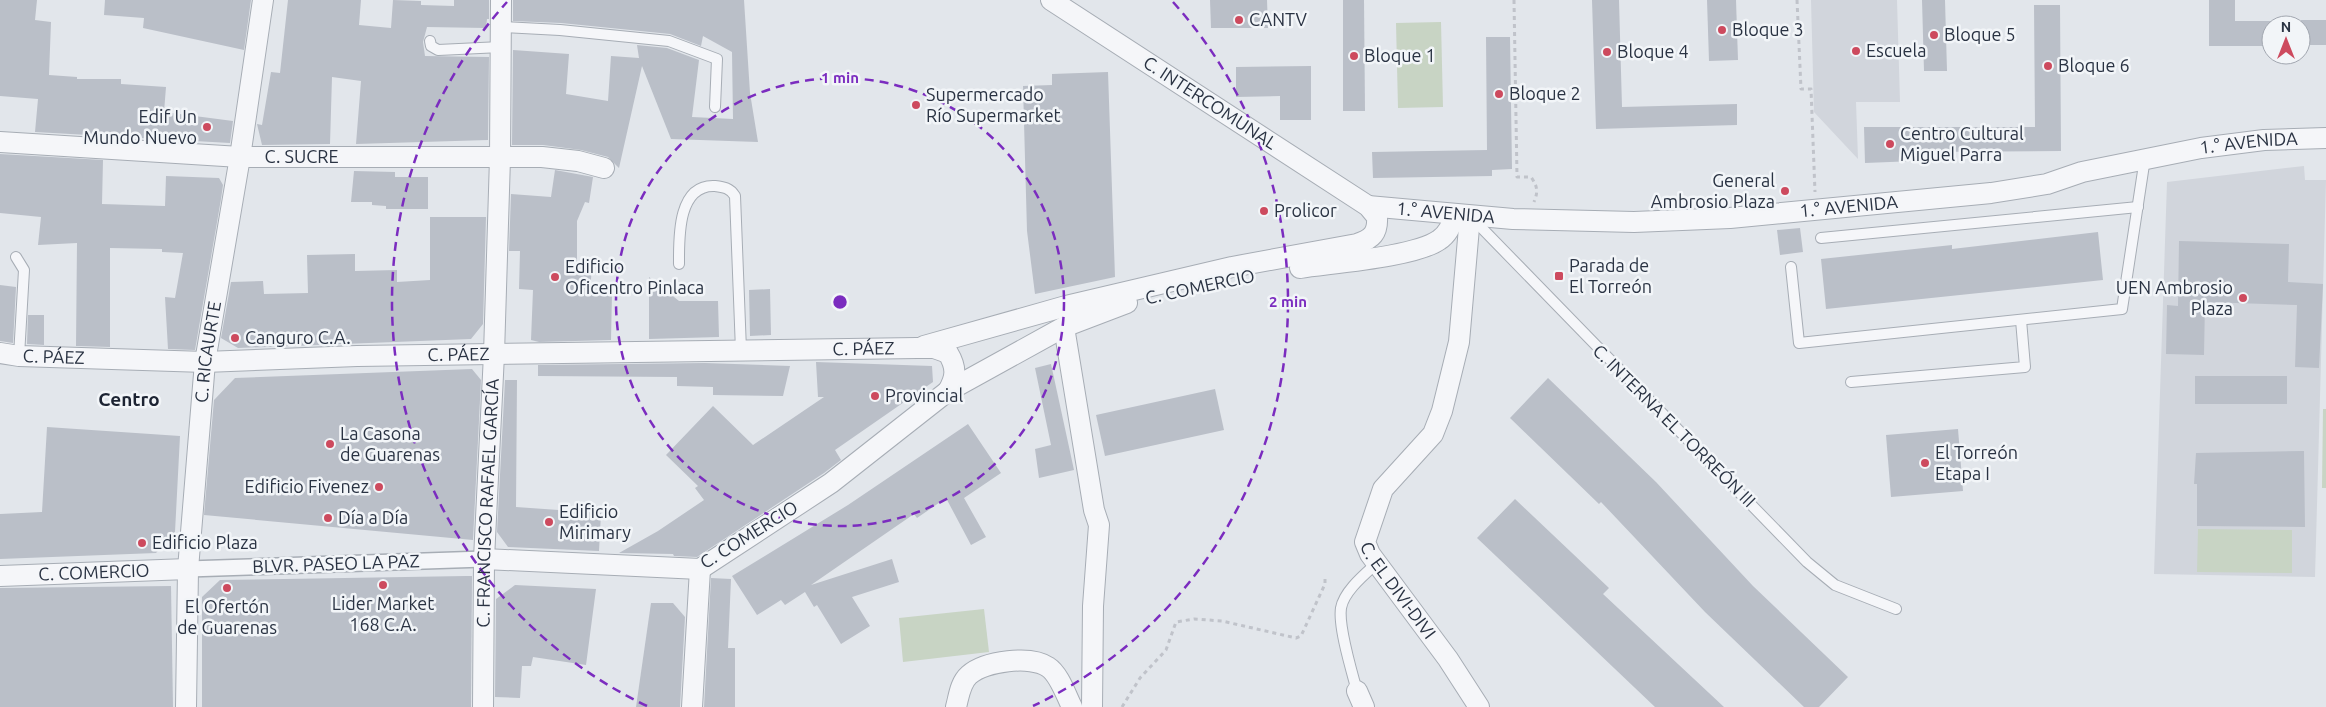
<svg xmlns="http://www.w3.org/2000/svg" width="2326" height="707" font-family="Ubuntu,sans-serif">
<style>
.built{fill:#d1d5dc}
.green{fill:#c8d4c4}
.building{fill:#babfc8}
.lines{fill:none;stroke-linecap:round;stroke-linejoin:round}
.service-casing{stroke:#a7adb5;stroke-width:12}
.pedestrian-casing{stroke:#a7adb5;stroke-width:18}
.minor-casing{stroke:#a7adb5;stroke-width:22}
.path{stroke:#c0c3ca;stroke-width:3;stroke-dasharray:4 4;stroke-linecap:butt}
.service{stroke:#f5f6f9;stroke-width:10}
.pedestrian{stroke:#f5f6f9;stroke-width:15}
.minor{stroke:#f5f6f9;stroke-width:20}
.ring{fill:none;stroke:#7b2cbf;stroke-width:2.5;stroke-dasharray:9 6}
.poi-dot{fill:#cd4a5e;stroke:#f2f5f8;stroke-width:2}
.labels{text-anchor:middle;stroke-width:5;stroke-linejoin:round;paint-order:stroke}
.poi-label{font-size:18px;fill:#2a3343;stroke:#f2f5f8;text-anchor:start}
.street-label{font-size:18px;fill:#2a3343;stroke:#f2f5f8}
.neighbourhood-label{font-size:19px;font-weight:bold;fill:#1d2433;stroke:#f2f5f8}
.centre{fill:#7b2cbf;stroke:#f2f5f8;stroke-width:2.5}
.ring-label{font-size:15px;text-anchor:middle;font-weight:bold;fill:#7b2cbf;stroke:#f2f5f8;stroke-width:5;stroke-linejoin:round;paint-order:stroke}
</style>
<rect width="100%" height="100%" fill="#e2e6eb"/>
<g class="built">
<polygon points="1811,0 1897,0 1900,102 1856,102 1858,159 1814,112"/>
<polygon points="2304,166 2305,180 2326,180 2315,577 2154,574 2167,182"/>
</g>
<g class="green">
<polygon points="1441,22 1443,107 1398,108 1396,23"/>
<polygon points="2323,409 2326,409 2326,488 2322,488"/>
<polygon points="2198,529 2292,530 2292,573 2197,572"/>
<polygon points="984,609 989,652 903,662 899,618"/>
</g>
<g class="building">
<polygon points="0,0 37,0 35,20 51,22 49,75 77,77 77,79 121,79 121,84 166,87 164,112 233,121 230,143 35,132 38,99 0,96"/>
<polygon points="105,0 251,0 244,50 143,28 144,18 104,15"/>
<polygon points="288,0 361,0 359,25 391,28 393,0 421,1 421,5 454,6 454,0 489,0 489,19 487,19 486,28 427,27 423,42 425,56 489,57 488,140 356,144 361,81 332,77 330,144 262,145 257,124 262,125 271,72 280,73"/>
<polygon points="513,0 744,0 750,93 758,142 671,139 642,66 619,168 608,157 581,150 543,145 512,145 513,50 569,54 566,94 608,101 611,56 639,58 637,45 667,48 699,60 692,117 733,119 732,52 703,36 701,46 670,34 561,23 513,21"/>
<polygon points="1210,0 1267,0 1268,28 1211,28"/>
<polygon points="1343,0 1364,0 1365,111 1343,111"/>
<polygon points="1592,0 1619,0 1622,107 1737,104 1737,125 1596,129"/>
<polygon points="1707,0 1736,0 1738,60 1709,61"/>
<polygon points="1922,0 1945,0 1947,71 1924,71"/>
<polygon points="2209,0 2235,0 2235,21 2271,21 2271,46 2209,46"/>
<polygon points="2034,5 2060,5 2061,151 1915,152 1915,161 1865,163 1864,127 2035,127"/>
<rect x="2301" y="20" width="25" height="25"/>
<polygon points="1486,37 1510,37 1512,169 1492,170 1492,176 1373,178 1372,152 1487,150"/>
<polygon points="1311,66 1311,120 1280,120 1280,96 1236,97 1236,67"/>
<polygon points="1108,72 1115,277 1035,294 1027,231 1023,86 1052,85 1052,74"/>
<polygon points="0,154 103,160 102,204 165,206 166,176 219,178 223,185 221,199 195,350 168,349 165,297 175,298 183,253 162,252 162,249 110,248 110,347 76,346 77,243 38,245 41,217 0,213"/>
<polygon points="555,170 593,177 589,203 585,202 577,221 577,265 592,266 590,292 612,293 611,340 539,342 531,340 533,290 519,289 520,251 509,251 511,194 551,197"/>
<polygon points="354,171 395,172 395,177 428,177 428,209 386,209 386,206 372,205 372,202 351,202"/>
<polygon points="430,217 486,217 483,324 471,339 238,348 221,338 231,282 263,281 264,294 308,293 307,255 355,254 355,271 397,270 397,282 430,280"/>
<polygon points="1800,228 1803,252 1780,255 1777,230"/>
<polygon points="2098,232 2103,280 1826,309 1821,259 1952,245 1952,249"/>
<polygon points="2179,241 2289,244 2288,282 2323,284 2319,368 2295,367 2297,305 2205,302 2204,355 2166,354 2167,305 2178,306"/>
<polygon points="649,277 679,301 718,301 719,337 649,339"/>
<polygon points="0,285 16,287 13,343 0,341"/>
<polygon points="770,289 771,335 750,336 749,290"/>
<polygon points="28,315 44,315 44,345 27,344"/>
<polygon points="816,362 932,366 933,382 835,450 841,460 824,473 697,557 674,556 673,554 619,553 658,531 704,500 695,488 698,486 666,455 713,406 753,445 824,397 818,397"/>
<polygon points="705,363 790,366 783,396 713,395 713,387 677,386 677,377 538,376 538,365"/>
<polygon points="1051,364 1074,470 1039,478 1035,449 1051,445 1035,368"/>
<polygon points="472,369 481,380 473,540 204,515 214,400 235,378"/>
<rect x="2195" y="376" width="92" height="28"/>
<polygon points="1548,378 1656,482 1753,586 1848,677 1819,707 1804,707 1705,612 1601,502 1599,504 1510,418"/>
<polygon points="505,380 517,380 516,507 601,513 599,551 508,547 497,532"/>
<polygon points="1215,389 1224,430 1105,456 1096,415"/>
<polygon points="968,424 1001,473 964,498 986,537 971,545 946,498 917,518 914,514 811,585 892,559 899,582 852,597 870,626 841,644 817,605 814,607 805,592 785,605 781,600 757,615 732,576 848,505"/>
<polygon points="47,427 180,436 175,532 156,553 0,559 0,514 42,512"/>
<polygon points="1958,429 1963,491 1891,497 1886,435"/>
<polygon points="2304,451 2305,527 2197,526 2197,484 2194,484 2196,453"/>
<polygon points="1515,499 1609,588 1603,594 1724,707 1655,707 1477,538"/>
<polygon points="466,576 472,576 471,707 202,707 202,597 220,580"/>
<polygon points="711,578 731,579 728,648 735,648 735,707 704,707"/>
<polygon points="515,585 596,589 586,665 533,657 531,666 522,666 520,698 495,697 496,599"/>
<polygon points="171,586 173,707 0,707 0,588"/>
<polygon points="651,603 673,603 685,617 680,707 636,707"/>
</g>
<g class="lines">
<g class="service-casing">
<g id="service">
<polyline points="501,27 560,30 669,41 717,59 715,107"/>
<polyline points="430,41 431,46 438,50 501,47"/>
<polyline points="1471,217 1807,562 1835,585 1896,609"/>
<polyline points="1821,238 2138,207"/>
<polyline points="16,257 24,270 19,356"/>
<path d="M679,264C679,239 677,184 715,186C724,187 730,188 735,196L741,350"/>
<polyline points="1791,267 1799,343 2122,309 2145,158"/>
<polyline points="1851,382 2025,367 2021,320"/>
<path d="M1357,691C1352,672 1338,627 1341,608C1344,591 1365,574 1377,563"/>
</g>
</g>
<g class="pedestrian-casing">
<polyline id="pedestrian" points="188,569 484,559"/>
</g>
<g class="minor-casing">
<g id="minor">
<path id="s1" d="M0,142L240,157H542L578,161L604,168"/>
<path id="s2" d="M1368,206L1513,219L1634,222L1730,218L1991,193L2047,184L2082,172L2201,148L2264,140L2326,138"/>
<path id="s3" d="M1470,216L1459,342L1442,411L1433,434L1383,489L1365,542L1370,554L1448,659L1479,707"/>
<path d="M1300,268C1332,263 1415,257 1439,240C1448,234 1452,225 1454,215"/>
<polyline points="1064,327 1094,510 1099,525 1093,606 1092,707"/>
<path d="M924,346L1066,306L1232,267L1357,244C1372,239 1378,233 1377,217L1368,206L1051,0"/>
<path id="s4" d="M0,353L19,356L205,362L357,356L917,348H934L948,353C957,368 956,377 948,391L831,483L700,569L484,559"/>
<polyline points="948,391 1064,327 1127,303"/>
<path id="s5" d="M0,576L188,569"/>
<polyline points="1357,691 1364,707"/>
<path id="s6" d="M186,707L188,569L205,362L240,157L263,0"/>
<path id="s7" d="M483,707L484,559L494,354L500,158L501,0"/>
<polyline points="692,707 700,569"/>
<path d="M956,707C959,696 960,683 969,675C985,661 1031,655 1048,667C1059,674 1066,695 1072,707"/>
</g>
</g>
<g class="path">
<path d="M1514,0L1517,177H1531C1538,187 1538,192 1534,202"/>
<polyline points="1797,0 1801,89 1811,89 1815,192"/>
<polyline points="1122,707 1140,678 1166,650 1176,622 1194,619 1222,621 1296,638 1301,636 1325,584 1325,575"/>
</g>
<use href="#service" class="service"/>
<use href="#pedestrian" class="pedestrian"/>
<use href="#minor" class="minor"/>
</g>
<g class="ring">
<circle cx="840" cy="302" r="224"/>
<path d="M647 706A448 448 0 0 1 507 2M1173 2A448 448 0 0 1 1033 706"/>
</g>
<g class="poi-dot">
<circle cx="1239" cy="20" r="5"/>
<circle cx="1722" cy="30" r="5"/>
<circle cx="1934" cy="35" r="5"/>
<circle cx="1856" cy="51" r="5"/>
<circle cx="1607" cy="52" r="5"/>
<circle cx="1354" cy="56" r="5"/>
<circle cx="2048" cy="66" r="5"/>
<circle cx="1499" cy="94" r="5"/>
<circle cx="916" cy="105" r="5"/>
<circle cx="207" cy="127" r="5"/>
<circle cx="1890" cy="144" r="5"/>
<circle cx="1785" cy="191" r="5"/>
<circle cx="1264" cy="211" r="5"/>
<rect x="1554" y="271" width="10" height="10" rx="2.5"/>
<circle cx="555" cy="277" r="5"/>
<circle cx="2243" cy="298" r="5"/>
<circle cx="235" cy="338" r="5"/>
<circle cx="875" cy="396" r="5"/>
<circle cx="330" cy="444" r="5"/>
<circle cx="1925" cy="463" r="5"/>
<circle cx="379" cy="487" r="5"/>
<circle cx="328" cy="518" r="5"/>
<circle cx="549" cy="522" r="5"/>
<circle cx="142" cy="543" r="5"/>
<circle cx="383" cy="585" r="5"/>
<circle cx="227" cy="588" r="5"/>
</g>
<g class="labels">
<g class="poi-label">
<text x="1249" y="26">CANTV</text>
<text x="1732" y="36">Bloque 3</text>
<text x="1944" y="41">Bloque 5</text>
<text x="1866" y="57">Escuela</text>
<text x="1617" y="58">Bloque 4</text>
<text x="1364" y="62">Bloque 1</text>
<text x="2058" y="72">Bloque 6</text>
<text x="1509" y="100">Bloque 2</text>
<text x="926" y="101">Supermercado<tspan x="926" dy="21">Río Supermarket</tspan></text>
<text x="197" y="123" text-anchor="end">Edif Un<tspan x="197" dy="21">Mundo Nuevo</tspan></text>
<text x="1900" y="140">Centro Cultural<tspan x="1900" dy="21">Miguel Parra</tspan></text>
<text x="1775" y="187" text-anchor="end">General<tspan x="1775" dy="21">Ambrosio Plaza</tspan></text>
<text x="1274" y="217">Prolicor</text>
<text x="1569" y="272">Parada de<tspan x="1569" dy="21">El Torreón</tspan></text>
<text x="565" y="273">Edificio<tspan x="565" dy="21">Oficentro Pinlaca</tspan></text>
<text x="2233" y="294" text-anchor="end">UEN Ambrosio<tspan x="2233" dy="21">Plaza</tspan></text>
<text x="245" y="344">Canguro C.A.</text>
<text x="885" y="402">Provincial</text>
<text x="340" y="440">La Casona<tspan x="340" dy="21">de Guarenas</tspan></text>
<text x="1935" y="459">El Torreón<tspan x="1935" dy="21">Etapa I</tspan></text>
<text x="369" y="493" text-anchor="end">Edificio Fivenez</text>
<text x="559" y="518">Edificio<tspan x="559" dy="21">Mirimary</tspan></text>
<text x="338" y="524">Día a Día</text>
<text x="152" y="549">Edificio Plaza</text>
<text x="383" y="610" text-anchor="middle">Lider Market<tspan x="383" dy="21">168 C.A.</tspan></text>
<text x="227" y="613" text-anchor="middle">El Ofertón<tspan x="227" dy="21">de Guarenas</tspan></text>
</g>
<g class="street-label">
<text transform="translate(1210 103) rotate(33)" y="6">C. INTERCOMUNAL</text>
<text dy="6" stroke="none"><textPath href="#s2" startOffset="888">1.° AVENIDA</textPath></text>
<text dy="6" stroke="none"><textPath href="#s1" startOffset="302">C. SUCRE</textPath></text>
<text dy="6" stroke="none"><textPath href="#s2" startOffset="482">1.° AVENIDA</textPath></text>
<text dy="6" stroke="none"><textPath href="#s2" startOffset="78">1.° AVENIDA</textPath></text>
<text transform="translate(1200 287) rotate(-12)" y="6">C. COMERCIO</text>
<text dy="6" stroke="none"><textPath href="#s4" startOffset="864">C. PÁEZ</textPath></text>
<text dy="6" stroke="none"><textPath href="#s6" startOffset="356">C. RICAURTE</textPath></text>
<text dy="6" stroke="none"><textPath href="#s4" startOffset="459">C. PÁEZ</textPath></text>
<text dy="6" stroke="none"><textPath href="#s4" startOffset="54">C. PÁEZ</textPath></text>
<text transform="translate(1674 426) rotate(45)" y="6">C. INTERNA EL TORREÓN III</text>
<text dy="6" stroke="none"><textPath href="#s7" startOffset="204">C. FRANCISCO RAFAEL GARCÍA</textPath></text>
<text transform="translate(749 535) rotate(-32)" y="6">C. COMERCIO</text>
<text transform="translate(336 564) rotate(-2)" y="6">BLVR. PASEO LA PAZ</text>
<text dy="6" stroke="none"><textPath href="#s5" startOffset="94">C. COMERCIO</textPath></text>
<text dy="6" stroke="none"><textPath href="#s3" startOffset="411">C. EL DIVI-DIVI</textPath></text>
</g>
<g class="neighbourhood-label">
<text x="129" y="406">Centro</text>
</g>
</g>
<circle cx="840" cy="302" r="8" class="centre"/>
<g class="ring-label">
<text x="840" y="83">1 min</text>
<text x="1288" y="307">2 min</text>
</g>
<g transform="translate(2286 40)"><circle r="24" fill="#f2f5f8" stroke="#a2a7b0"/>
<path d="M0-4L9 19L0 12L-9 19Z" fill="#cd4a5e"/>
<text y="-8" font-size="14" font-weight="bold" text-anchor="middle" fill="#2a3343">N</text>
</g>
</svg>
